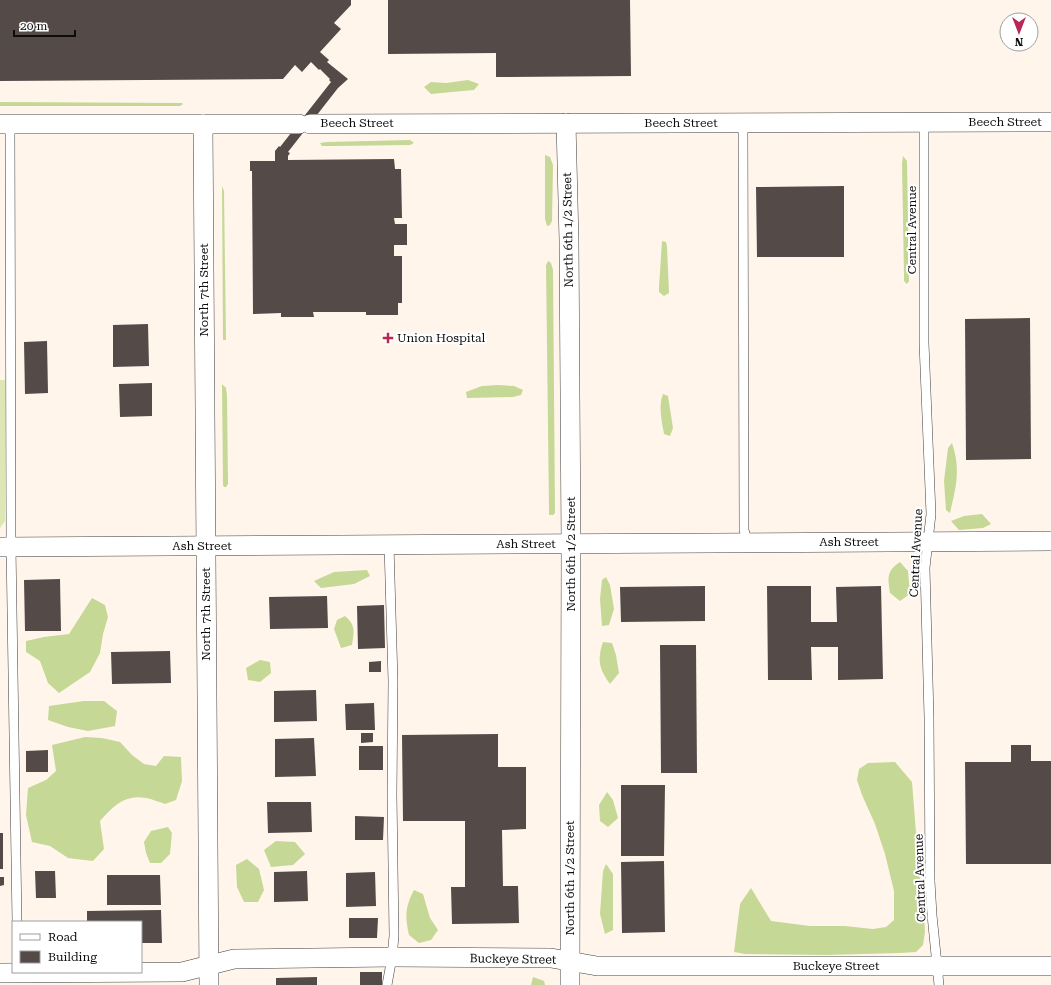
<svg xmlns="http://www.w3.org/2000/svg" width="1051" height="985" font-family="'Roboto Serif',serif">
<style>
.green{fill:#dde7b6}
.forest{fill:#c6d896}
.building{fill:#544a48}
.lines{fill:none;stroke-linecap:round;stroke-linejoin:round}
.lane-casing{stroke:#3f3f3f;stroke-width:10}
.street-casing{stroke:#3f3f3f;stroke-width:20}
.lane{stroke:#fff;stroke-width:9}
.street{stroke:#fff;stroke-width:19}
.poi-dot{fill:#b82756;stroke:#fff;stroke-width:1.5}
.labels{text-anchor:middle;stroke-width:4;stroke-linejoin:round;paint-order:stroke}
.street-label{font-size:12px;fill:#0c0c0c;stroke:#fff}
.poi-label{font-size:12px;fill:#0c0c0c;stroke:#fff;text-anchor:start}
</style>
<rect width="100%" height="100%" fill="#fff5eb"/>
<polygon class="green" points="0,380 5,380 5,521 0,528"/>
<g class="forest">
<polygon points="468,80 479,84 474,90 431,94 424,87 431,82 446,83"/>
<polygon points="0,102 182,103 183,104 180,106 0,106"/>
<polygon points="410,140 414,143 410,145 334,146 322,146 320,143 327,142"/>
<polygon points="545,155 550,157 553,165 552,221 550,225 547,226 545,219"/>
<polygon points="903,156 907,161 909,281 907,284 904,281 904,276 902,164"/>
<polygon points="222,186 224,191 226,340 223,340"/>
<polygon points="662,241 666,242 667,247 669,293 664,296 659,292 659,287"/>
<polygon points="548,261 551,263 553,270 555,513 553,515 549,515 549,510 546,265"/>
<polygon points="222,384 226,388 227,396 228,484 226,487 224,487 223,485"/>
<polygon points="498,385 514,386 523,390 521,395 513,397 467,398 466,392 482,386"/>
<path d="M663,394L668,396L673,428L670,436L664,434C662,422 658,406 663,394Z"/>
<path d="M952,443C961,469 956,487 950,513L946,510L944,481L948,448Z"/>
<polygon points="982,514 991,524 983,528 959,530 951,521 964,516"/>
<path d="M900,562L908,571L910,594L900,601L890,593C888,578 886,571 900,562Z"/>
<polygon points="367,570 370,576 354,584 321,588 314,581 334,572"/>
<polygon points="606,577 610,585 614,609 609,625 602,626 600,599 602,580"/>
<polygon points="92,598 105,605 108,617 103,634 100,653 90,672 59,693 48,683 40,661 26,652 26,641 44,637 69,634"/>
<path d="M345,616C356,625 354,632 352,645L341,648L334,629L337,620Z"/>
<path d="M603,642L612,643L616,655L619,673L610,684C599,669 597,660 603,642Z"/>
<polygon points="260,660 270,662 271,673 260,682 248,680 246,668"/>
<polygon points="84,701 104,701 117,711 115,726 88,731 68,727 48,720 49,706"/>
<path d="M85,737L102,738L120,742L132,755L144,764L156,766L164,756L181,757L182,781L176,800L165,804C159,802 152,799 146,798C124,794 113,807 100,821L104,849L93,861L68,858L50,846L32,842L26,815L28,788L46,780L56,771L52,745Z"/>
<polygon points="895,762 912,782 919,870 924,915 925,932 923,945 916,952 900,953 826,955 745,954 734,952 740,904 751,888 771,921 810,926 845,926 873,929 886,927 894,920 894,891 885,854 875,824 862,795 857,780 859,769 868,763"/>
<polygon points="607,792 613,800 618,818 608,827 600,821 599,805"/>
<polygon points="168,827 172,833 170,854 161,863 150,863 146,853 144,842 151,831"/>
<polygon points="276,841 295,842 305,854 293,865 271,867 264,850"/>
<polygon points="247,859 259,869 264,890 258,902 244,902 237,887 236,865"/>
<polygon points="606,864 613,874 613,930 605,934 600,914 603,871"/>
<path d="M414,890L423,894L430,918L438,930L431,940L419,943L409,935C405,916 405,907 414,890Z"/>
<polygon points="533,977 544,981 545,985 531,985"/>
</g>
<g class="building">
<polygon points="0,0 351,0 351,5 334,23 341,29 320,52 329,60 327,62 348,79 338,88 288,152 290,153 288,156 288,160 394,159 395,169 401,169 402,218 394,218 395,224 407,224 407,245 394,245 394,256 402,256 402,303 398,303 398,315 366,315 366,312 313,312 314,317 281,317 281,313 253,314 252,171 250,171 250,161 275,161 275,151 279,146 280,147 331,82 329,80 330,79 320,69 319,70 311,62 302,72 295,65 283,79 0,81"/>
<polygon points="388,0 630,0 631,76 496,77 496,53 388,54"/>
<polygon points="844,186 844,257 757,257 756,187"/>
<polygon points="1030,318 1031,459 966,460 965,319"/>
<polygon points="148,324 149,366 113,367 113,325"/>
<polygon points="47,341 48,393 25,394 24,342"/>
<polygon points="152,383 152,416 120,417 119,384"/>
<polygon points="60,579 61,631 25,631 24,580"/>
<polygon points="705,586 705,621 621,622 620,587"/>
<polygon points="767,586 811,586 811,622 837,622 836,587 881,586 883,679 838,680 838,647 811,647 812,680 768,680"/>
<polygon points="327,596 328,628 270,629 269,597"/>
<polygon points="384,605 385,648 358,649 357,606"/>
<polygon points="660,645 696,645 697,773 661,773"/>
<polygon points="170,651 171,683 112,684 111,652"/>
<polygon points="381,661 381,672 369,672 369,662"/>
<polygon points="316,690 317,721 274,722 274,691"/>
<polygon points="374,703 375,730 346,730 345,704"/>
<polygon points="361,733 373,733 373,742 361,743"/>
<polygon points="498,734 498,767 526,767 526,829 502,830 503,886 518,886 519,923 452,924 451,887 465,887 465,821 403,821 402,735"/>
<polygon points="314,738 316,776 275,777 275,739"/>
<polygon points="1011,745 1031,745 1031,761 1051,761 1051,864 966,864 965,762 1011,762"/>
<rect x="359" y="746" width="24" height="24"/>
<polygon points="48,750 48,772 26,772 26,751"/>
<polygon points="621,785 665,785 664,856 621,856"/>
<polygon points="267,802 311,802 312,832 268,833"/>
<polygon points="355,816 384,817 383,840 355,840"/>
<rect x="0" y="833" width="3" height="36"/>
<polygon points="664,861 665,932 622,933 621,862"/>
<polygon points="35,871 55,871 56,898 36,898"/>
<polygon points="307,871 308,901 274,902 274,872"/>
<polygon points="375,872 376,906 346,907 346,873"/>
<polygon points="107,875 160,875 161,905 107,905"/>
<polygon points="0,877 4,877 4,885 0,886"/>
<polygon points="161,910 162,943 141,943 141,922 87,922 87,911"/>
<polygon points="349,918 378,918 377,938 349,938"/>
<rect x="360" y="972" width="22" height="13"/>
<polygon points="317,977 317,985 276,985 276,978"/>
</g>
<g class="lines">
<g class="lane-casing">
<g id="lane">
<polyline points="924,122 924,343 931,514 925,568 929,717 930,881 932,915 939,985"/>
<polyline points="743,123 744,530 748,543"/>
<polyline points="10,124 11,547 17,922"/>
<polyline points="387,985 392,957 394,936 392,795 393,681 389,545"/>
</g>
</g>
<g class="street-casing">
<g id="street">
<polyline points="566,123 569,241 571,544 570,985"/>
<polyline points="0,124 299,124"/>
<polyline points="203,124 209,985"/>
<polyline points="310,124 1051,122"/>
<polyline points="0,547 1051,541"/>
<polyline points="0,973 182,972 234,959 392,957 551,958 597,966 1051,966"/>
</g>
</g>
<use href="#lane" class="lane"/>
<use href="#street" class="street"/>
</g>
<path class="poi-dot" d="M386 332h4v4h4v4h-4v4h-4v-4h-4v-4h4z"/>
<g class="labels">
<g class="street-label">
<text x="1005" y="126">Beech Street</text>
<text x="357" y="127">Beech Street</text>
<text x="681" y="127">Beech Street</text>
<text transform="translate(568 230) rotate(-91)" y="4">North 6th 1/2 Street</text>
<text transform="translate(912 230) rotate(-90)" y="4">Central Avenue</text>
<text transform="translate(204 290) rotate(-90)" y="4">North 7th Street</text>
<text x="849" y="546">Ash Street</text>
<text x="526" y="548">Ash Street</text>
<text x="202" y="550">Ash Street</text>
<text transform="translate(916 553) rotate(-87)" y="4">Central Avenue</text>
<text transform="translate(571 554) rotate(-90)" y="4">North 6th 1/2 Street</text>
<text transform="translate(206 614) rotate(-90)" y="4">North 7th Street</text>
<text transform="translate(570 878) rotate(-90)" y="4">North 6th 1/2 Street</text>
<text transform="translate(920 878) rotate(-92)" y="4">Central Avenue</text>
<text transform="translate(513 959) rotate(1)" y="4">Buckeye Street</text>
<text x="836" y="970">Buckeye Street</text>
</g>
<g class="poi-label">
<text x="397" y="342">Union Hospital</text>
</g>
</g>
<rect x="12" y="921" width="130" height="52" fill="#ffffff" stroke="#9e9e9e"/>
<rect x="20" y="934" width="20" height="6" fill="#ffffff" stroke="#9e9e9e"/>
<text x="48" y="941" font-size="12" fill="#0c0c0c">Road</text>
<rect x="20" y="951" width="20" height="12" fill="#544a48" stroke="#9e9e9e"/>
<text x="48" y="961" font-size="12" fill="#0c0c0c">Building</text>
<g transform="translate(1019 32) rotate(180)"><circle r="19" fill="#ffffff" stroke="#9e9e9e"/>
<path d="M0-3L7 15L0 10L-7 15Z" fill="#b82756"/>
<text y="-6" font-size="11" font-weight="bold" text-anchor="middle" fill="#0c0c0c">N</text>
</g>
<path d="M14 30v6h61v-6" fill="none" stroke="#0c0c0c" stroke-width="2"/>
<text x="20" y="30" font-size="12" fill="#0c0c0c" stroke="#ffffff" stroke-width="3" paint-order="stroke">20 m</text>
</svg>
